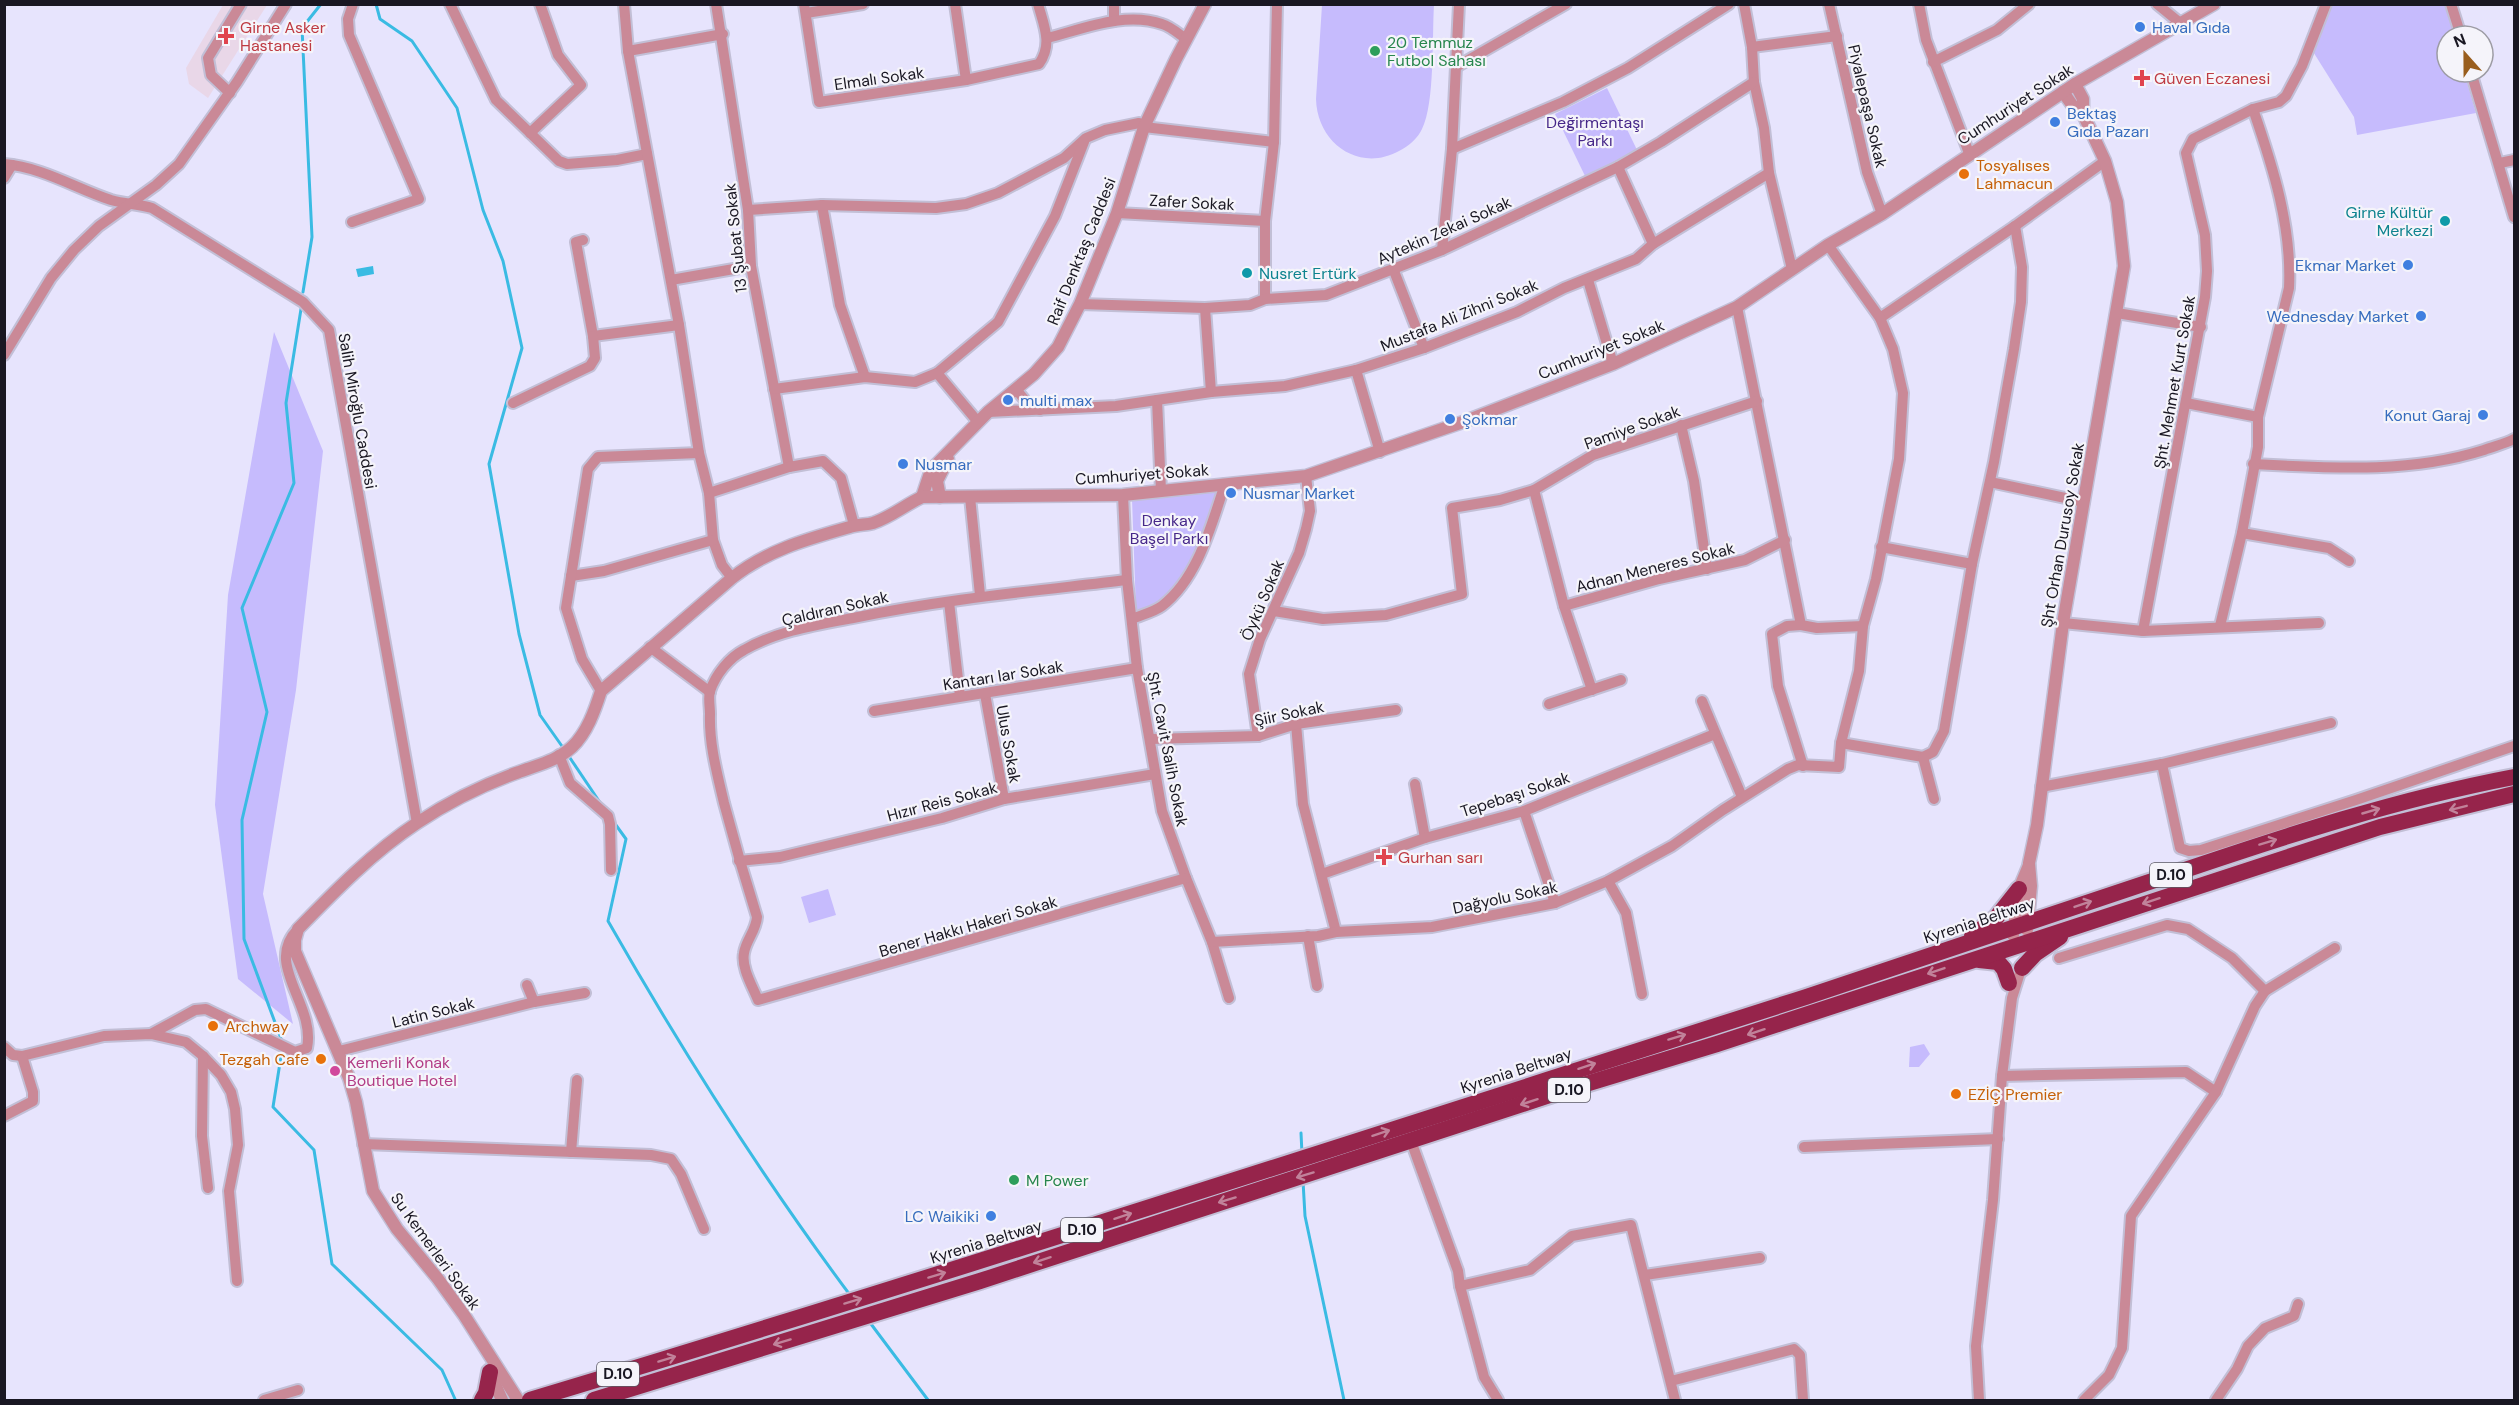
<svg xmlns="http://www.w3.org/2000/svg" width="2519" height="1405" font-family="'DM Sans',sans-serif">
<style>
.medical{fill:#e9d7e8}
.green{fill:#c6bbfd}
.water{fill:#3abbe3}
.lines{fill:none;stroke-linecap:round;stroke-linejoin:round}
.stream{stroke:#3abbe3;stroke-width:3}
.minor-casing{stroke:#c2bfd6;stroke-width:14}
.tertiary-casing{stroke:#c2bfd6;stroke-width:15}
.trunk-casing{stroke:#c2bfd6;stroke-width:20}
.minor{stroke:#ca8997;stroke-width:10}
.tertiary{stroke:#ca8997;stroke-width:12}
.trunk{stroke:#96244b;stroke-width:16}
.oneway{stroke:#c1829a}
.shop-dot{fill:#3f7fe0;stroke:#f5f4fa;stroke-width:2}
.health-dot{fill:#e0444e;stroke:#f5f4fa;stroke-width:2}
.leisure-dot{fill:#2e9e5b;stroke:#f5f4fa;stroke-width:2}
.food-dot{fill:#e8710a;stroke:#f5f4fa;stroke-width:2}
.culture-dot{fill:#0f9aa8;stroke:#f5f4fa;stroke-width:2}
.hotel-dot{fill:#d1479c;stroke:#f5f4fa;stroke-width:2}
.labels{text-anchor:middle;stroke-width:4.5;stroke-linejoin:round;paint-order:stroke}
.shield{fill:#f5f4fa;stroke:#5b5963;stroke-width:1.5}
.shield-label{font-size:15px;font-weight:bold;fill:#191722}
.health-label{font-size:16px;fill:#be3a42;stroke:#f5f4fa;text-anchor:start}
.shop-label{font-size:16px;fill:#366cbe;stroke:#f5f4fa;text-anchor:start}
.leisure-label{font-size:16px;fill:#27864d;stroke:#f5f4fa;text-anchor:start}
.street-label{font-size:16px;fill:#191722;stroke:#f5f4fa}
.park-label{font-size:16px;fill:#462789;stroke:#f5f4fa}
.food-label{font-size:16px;fill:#c56008;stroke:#f5f4fa;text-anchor:start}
.culture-label{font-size:16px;fill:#0d838f;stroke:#f5f4fa;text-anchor:end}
.hotel-label{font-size:16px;fill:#b23c85;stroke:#f5f4fa;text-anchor:start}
</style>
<rect width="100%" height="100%" fill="#e7e4fd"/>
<polygon class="medical" points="223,5 267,5 208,98 189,84 186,68"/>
<g class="green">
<path d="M1322,5H1434C1432,35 1435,104 1422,129C1418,138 1409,146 1399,151C1359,173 1317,143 1316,99Z"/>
<polygon points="2328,5 2445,5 2454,36 2447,36 2447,72 2464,72 2476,113 2357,135 2354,117 2312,50"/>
<polygon points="1607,88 1638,152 1586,178 1555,114"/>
<polygon points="274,332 323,451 296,690 263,894 293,1024 238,979 215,805 228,595"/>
<path d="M1218,491C1206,529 1194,573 1163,600C1156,606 1145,608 1136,610L1132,499Z"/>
<polygon points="828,889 836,915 809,923 801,897"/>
<polygon points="1924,1044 1930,1054 1919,1067 1909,1067 1910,1047"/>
</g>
<polygon class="water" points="373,266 374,274 358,277 356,269"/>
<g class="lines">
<g class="stream">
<polyline points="376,4 380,19 412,41 457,108 483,210 503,261 522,348 489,464 519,634 540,715 564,749"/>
<polyline points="303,292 312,237 302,28 321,4"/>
<polyline points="568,755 601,804"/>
<path d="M613,821L626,839L608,921C681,1049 762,1177 850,1295"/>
<polyline points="283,1044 244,939 242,820 267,712 242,608 294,483 286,403 301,309"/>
<polyline points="282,1050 273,1107 314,1150 332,1264 442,1370 455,1399"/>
<polyline points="1301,1133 1302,1154"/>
<polyline points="1303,1181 1305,1216 1344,1400"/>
<polyline points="868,1320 928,1400"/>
</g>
<g class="minor-casing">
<g id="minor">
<polyline points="450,4 496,100 559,161 567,164 617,160 647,154"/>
<polyline points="624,4 628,51 679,325 699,453 709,493 713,540 722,565 732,578"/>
<polyline points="716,4 748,210 751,266 789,467"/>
<path d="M804,4L819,102L966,80L1039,64C1053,44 1044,26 1038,4"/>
<polyline points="955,4 966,80"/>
<polyline points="1114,4 1114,21"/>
<polyline points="1744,4 1752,47 1754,82 1764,128 1769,173 1792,269"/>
<polyline points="1829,4 1867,172 1882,214"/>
<polyline points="1919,4 1926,40 1969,153"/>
<polyline points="2157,4 2179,22"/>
<polyline points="2451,4 2461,36"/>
<polyline points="806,13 863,4"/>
<path d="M1047,38C1083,29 1125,11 1162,24C1170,26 1179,34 1186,39"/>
<polyline points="1752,47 1837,36"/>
<polyline points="628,51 723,34"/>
<polyline points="1933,62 1997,30 2029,4"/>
<polyline points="1456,67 1566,4"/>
<polyline points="2471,72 2514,217"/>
<polyline points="230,93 211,75 208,58 241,4"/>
<polyline points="530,133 581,85 558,55 540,4"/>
<polyline points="1452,149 1563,102 1628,68 1729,4"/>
<polyline points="2500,163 2514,160"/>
<path d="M4,164C42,167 75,188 111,200C124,204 139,204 152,208L303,302L329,330L417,823"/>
<polyline points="1618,167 1653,244"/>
<polyline points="4,178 12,165"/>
<polyline points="822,205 840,305 865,377"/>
<polyline points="748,210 822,205 936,208 966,204 998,193 1064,158 1086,138 1105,130 1139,123 1144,127 1274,142"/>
<polyline points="1117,213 1265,221"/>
<polyline points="352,222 419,199 349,35 348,19 353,4"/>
<polyline points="583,240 576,242 593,336 679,325"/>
<polyline points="1442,250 1452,149 1459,4"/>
<polyline points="1394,271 1424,348"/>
<polyline points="671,280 751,266"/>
<polyline points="1588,280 1613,364"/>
<polyline points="1265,299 1265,221 1274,142 1277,4"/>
<polyline points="1080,304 1205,308 1250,305 1265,299 1326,295 1442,250 1618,167 1661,142 1754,82"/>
<polyline points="1737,307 1801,625 1817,628 1863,626"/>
<polyline points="1205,308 1211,392"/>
<polyline points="2117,313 2201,327"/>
<polyline points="1880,318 2015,226 2105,161"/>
<polyline points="4,355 51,278 74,250 99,226 156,185 179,164 237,82 286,4"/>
<polyline points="1356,370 1380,452"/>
<polyline points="937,373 998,322 1055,216 1084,142"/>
<polyline points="774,389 865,377 915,382 937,373 978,422"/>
<polyline points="1016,389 1028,404 1040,410"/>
<polyline points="1157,400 1161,491"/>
<polyline points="513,403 590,366 595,358 593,336"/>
<polyline points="2186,403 2258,417"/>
<polyline points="988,412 1116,406 1211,392 1285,386 1356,370 1424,348 1517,312 1564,288 1636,259 1653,244 1769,173"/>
<polyline points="1681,425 1694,481 1707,569"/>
<path d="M2253,464C2331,468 2408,474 2484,450C2494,446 2505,444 2514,439"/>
<polyline points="1990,482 2084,502"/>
<polyline points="1534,490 1564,606 1592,690"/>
<polyline points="709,493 789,467 823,461 841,478 854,525"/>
<polyline points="1123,495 1127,580 1137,668 1162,811 1186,878 1212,942 1229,998"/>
<polyline points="970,497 980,595"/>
<polyline points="2242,533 2329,548 2349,561"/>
<polyline points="1881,547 1972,564"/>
<polyline points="571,576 604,571 713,540"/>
<path d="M1127,580C1035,591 944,599 853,618C816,625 777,631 744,650C729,658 716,674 710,691C708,697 710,707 710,714C709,744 717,773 724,803C734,841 745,879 757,917C756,931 746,940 744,953C741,968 753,987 758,1000L1186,878"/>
<polyline points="949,602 960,696"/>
<polyline points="1564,606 1659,579 1745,560 1785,540"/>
<polyline points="1274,611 1323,619 1386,615 1462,594 1452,508 1500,500 1534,490 1593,455 1757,401"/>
<path d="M1132,619C1141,615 1154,612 1162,606C1198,578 1211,526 1225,484"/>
<polyline points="2063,623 2143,631 2319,623"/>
<polyline points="1801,625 1787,626 1772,634 1778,686 1803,766"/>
<path d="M2220,626L2242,533L2258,447V417L2289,288C2292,227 2273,167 2253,109"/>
<polyline points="2143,631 2205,297 2207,271 2205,235 2186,153 2193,139 2253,109 2279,102 2286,96 2302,66 2326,4"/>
<polyline points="650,647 710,692"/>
<polyline points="601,691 582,659 566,608 588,469 598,457 699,453"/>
<polyline points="985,694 1004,799"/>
<polyline points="1702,701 1742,797"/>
<polyline points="1549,704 1621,680"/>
<polyline points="874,711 1137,668"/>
<polyline points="1296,724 1303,804 1336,932"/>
<polyline points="1258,736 1249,674 1260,639 1299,553 1306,529 1310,511 1306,476"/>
<polyline points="1151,739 1258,736 1296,724 1396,710"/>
<polyline points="1841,743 1923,757"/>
<polyline points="559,755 570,783 608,816 610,824 611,870"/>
<polyline points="2162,764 2180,848 2189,851 2201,850 2356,800 2514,746"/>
<polyline points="1415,784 1425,838"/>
<polyline points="2041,787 2162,764 2331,723"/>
<polyline points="1934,799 1923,757 1933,752 1944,731 1972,564 1994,462 2014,349 2021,302 2022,267 2015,226"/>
<polyline points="1524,811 1555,903"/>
<polyline points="739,861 780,857 942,818 1004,799 1155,774"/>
<polyline points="1322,874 1425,838 1524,811 1715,734"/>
<polyline points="1608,881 1626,913 1642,994"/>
<polyline points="1308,936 1317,986"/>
<polyline points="1212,942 1318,936 1336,932 1432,927 1555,903 1608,881 1672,846 1723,810 1788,769 1798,765 1839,767 1841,743 1859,671 1863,626 1876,579 1899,459 1903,393 1893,349 1880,318 1828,245"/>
<polyline points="2059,958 2167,925 2188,929 2232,958 2265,991"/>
<polyline points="527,985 534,1002"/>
<path d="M151,1034L195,1010L206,1009L295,1052L307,1048C316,1004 263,964 298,929"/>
<polyline points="4,1047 13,1055 22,1056 104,1036 151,1034 186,1042 203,1056 221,1075 231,1092 235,1109 238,1145 229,1191 237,1281"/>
<polyline points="339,1051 534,1002 585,993"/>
<polyline points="203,1056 202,1136 208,1188"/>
<polyline points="2002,1076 2186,1072 2216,1092"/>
<polyline points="4,1116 33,1101 33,1092 22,1056"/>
<polyline points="1411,1141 1458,1271 1460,1286 1484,1377 1498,1400"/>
<polyline points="363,1144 651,1155 671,1159 681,1174 704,1229"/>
<polyline points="1804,1147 1998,1139"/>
<polyline points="571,1152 577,1080"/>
<polyline points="1645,1275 1760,1258"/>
<polyline points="1460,1286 1530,1270 1572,1236 1631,1225 1675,1400"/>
<polyline points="1671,1381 1794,1349 1800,1355 1803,1400"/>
<polyline points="264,1400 298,1390"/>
<polyline points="1979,1400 1976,1346 1993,1200 2002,1076 2012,998 2023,963"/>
<polyline points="2084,1400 2109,1375 2122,1348 2131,1216 2216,1092 2255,1006 2265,991 2335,948"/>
<polyline points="2216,1400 2237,1369 2248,1346 2265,1328 2294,1316 2298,1304"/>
</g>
</g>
<g class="tertiary-casing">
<g id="tertiary">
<polyline points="2063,92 2075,109 2083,114"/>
<polyline points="922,497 931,470 988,412 1034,374 1058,347 1080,304 1117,213 1144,127 1176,59 1205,4"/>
<polyline points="940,497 937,481 948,459"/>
<polyline points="2027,930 2031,886 2029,863 2037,825 2063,623 2124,266 2117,202 2105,161 2083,114 2083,99 2075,84"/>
<polyline points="2013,935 2019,889 2029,865"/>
<polyline points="490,1373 502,1400"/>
<path d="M518,1400L464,1315L438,1279L397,1229L373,1191L356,1102L349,1078L295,951V940L298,929C335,891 373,852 417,823C447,803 485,784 519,772C537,765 557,761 572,747C587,733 595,710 601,691L732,578C767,550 808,539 850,527C858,524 866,525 873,523C891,517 905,505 922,497L1123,495L1306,476L1463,422L1613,364L1737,307L1828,245L1882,214L2075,84L2214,4"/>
</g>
</g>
<g class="trunk-casing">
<g id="trunk">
<polyline points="1972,936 1996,918 2019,889"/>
<polyline points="1979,960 1998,962 2004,969 2009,983"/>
<polyline points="2022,968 2035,954 2060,937"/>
<polyline points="482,1400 486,1393 490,1372"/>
<path d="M530,1400C957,1271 1381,1133 1806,997C1929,957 2051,915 2173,874C2285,836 2398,799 2514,777"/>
<polyline points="594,1400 980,1281 1550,1095 1717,1044 2380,827 2514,794"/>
</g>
</g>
<use href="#minor" class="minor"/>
<use href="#tertiary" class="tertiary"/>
<use href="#trunk" class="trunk"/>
</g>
<defs><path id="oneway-shaft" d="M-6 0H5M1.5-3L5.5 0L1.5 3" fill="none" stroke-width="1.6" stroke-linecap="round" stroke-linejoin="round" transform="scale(1.5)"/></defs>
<g class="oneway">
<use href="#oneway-shaft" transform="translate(2458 808) rotate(166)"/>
<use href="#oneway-shaft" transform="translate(2371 811) rotate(-16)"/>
<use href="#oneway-shaft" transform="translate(2268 842) rotate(-17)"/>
<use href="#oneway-shaft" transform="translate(2151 901) rotate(162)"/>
<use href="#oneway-shaft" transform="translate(2083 904) rotate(-19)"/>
<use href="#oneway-shaft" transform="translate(1936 971) rotate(161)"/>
<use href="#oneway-shaft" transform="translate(1756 1032) rotate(162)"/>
<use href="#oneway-shaft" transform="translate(1677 1037) rotate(-17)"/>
<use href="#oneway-shaft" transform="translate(1587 1066) rotate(-18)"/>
<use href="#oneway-shaft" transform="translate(1529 1102) rotate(162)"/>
<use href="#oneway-shaft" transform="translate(1381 1133) rotate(-18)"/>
<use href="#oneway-shaft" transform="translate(1305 1175) rotate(163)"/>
<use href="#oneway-shaft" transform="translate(1227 1200) rotate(163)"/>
<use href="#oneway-shaft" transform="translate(1123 1216) rotate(-18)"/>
<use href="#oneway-shaft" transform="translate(1042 1260) rotate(162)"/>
<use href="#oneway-shaft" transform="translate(937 1275) rotate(-17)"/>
<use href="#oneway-shaft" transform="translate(853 1301) rotate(-17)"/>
<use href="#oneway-shaft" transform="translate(782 1342) rotate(163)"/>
<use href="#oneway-shaft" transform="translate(667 1359) rotate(-17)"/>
</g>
<g class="shop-dot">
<circle cx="2140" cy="27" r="6"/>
<circle cx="2055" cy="122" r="6"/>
<circle cx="2408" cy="265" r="6"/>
<circle cx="2421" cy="316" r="6"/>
<circle cx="1008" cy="400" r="6"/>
<circle cx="2483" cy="415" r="6"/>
<circle cx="1450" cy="419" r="6"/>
<circle cx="903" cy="464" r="6"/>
<circle cx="1231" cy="493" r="6"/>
<circle cx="991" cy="1216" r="6"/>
</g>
<g class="health-dot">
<path d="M223 27h6v6h6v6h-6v6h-6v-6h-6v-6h6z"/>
<path d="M2139 69h6v6h6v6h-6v6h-6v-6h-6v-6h6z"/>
<path d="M1381 848h6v6h6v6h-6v6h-6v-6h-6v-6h6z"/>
</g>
<g class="leisure-dot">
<circle cx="1375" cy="51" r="6"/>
<circle cx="1014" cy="1180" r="6"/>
</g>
<g class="food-dot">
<circle cx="1964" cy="174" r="6"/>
<circle cx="213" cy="1026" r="6"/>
<circle cx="321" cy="1059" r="6"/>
<circle cx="1956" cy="1094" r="6"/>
</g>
<g class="culture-dot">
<circle cx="2445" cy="221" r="6"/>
<circle cx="1247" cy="273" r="6"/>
</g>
<circle class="hotel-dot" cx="335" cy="1071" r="6"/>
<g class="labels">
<g class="shield">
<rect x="2150" y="863" width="42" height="24" rx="4.5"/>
<rect x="1548" y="1078" width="42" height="24" rx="4.5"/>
<rect x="1061" y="1218" width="42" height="24" rx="4.5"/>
<rect x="597" y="1362" width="42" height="24" rx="4.5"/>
</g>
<g class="shield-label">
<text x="2171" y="880">D.10</text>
<text x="1569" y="1095">D.10</text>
<text x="1082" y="1235">D.10</text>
<text x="618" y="1379">D.10</text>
</g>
<g class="health-label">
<text x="240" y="33">Girne Asker<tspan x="240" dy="18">Hastanesi</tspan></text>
<text x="2154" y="84">Güven Eczanesi</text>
<text x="1398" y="863">Gurhan sarı</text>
</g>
<g class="shop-label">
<text x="2152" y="33">Haval Gıda</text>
<text x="2067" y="119">Bektaş<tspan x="2067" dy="18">Gıda Pazarı</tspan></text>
<text x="2396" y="271" text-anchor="end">Ekmar Market</text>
<text x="2409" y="322" text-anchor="end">Wednesday Market</text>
<text x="1020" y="406">multi max</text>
<text x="2471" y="421" text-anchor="end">Konut Garaj</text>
<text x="1462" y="425">Şokmar</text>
<text x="915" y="470">Nusmar</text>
<text x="1243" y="499">Nusmar Market</text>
<text x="979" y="1222" text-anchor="end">LC Waikiki</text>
</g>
<g class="leisure-label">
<text x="1387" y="48">20 Temmuz<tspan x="1387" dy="18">Futbol Sahası</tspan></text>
<text x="1026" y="1186">M Power</text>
</g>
<g class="street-label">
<text transform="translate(879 78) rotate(-8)" y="6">Elmalı Sokak</text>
<text transform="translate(2015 104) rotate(-33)" y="6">Cumhuriyet Sokak</text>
<text transform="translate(1868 106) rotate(77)" y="6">Piyalepaşa Sokak</text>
<text transform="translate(1192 202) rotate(3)" y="6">Zafer Sokak</text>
<text transform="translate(1444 230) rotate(-24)" y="6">Aytekin Zekai Sokak</text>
<text transform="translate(735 238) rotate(-96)" y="6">13 Şubat Sokak</text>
<text transform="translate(1081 251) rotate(-68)" y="6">Raif Denktaş Caddesi</text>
<text transform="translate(1459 315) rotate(-22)" y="6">Mustafa Ali Zihni Sokak</text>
<text transform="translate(1601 349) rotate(-22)" y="6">Cumhuriyet Sokak</text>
<text transform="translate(2174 382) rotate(-80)" y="6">Şht. Mehmet Kurt Sokak</text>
<text transform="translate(358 411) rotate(80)" y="6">Salih Miroğlu Caddesi</text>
<text transform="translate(1632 427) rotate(-20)" y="6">Pamiye Sokak</text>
<text transform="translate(1142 474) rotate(-4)" y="6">Cumhuriyet Sokak</text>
<text transform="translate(2062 535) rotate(-80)" y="6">Şht Orhan Durusoy Sokak</text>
<text transform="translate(1655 567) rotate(-14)" y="6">Adnan Meneres Sokak</text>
<text transform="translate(1262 600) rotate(-67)" y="6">Öykü Sokak</text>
<text transform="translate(835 608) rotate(-13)" y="6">Çaldıran Sokak</text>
<text transform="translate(1003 675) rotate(-9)" y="6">Kantarı lar Sokak</text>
<text transform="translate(1289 713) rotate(-12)" y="6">Şiir Sokak</text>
<text transform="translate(1009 744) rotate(80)" y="6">Ulus Sokak</text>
<text transform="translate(1168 749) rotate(79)" y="6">Şht. Cavit Salih Sokak</text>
<text transform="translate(1515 794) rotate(-18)" y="6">Tepebaşı Sokak</text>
<text transform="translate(942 801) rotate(-15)" y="6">Hızır Reis Sokak</text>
<text transform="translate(1505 897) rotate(-12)" y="6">Dağyolu Sokak</text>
<text transform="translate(1979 920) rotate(-18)" y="6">Kyrenia Beltway</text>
<text transform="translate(968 926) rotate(-16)" y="6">Bener Hakkı Hakeri Sokak</text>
<text transform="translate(433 1012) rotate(-14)" y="6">Latin Sokak</text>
<text transform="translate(1516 1070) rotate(-18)" y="6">Kyrenia Beltway</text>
<text transform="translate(986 1241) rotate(-17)" y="6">Kyrenia Beltway</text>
<text transform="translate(436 1251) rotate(54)" y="6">Su Kemerleri Sokak</text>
</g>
<g class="park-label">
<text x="1595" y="128">Değirmentaşı<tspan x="1595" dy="18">Parkı</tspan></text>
<text x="1169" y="526">Denkay<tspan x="1169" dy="18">Başel Parkı</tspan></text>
</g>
<g class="food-label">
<text x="1976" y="171">Tosyalıses<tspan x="1976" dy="18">Lahmacun</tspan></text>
<text x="225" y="1032">Archway</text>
<text x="309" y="1065" text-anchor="end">Tezgah Cafe</text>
<text x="1968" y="1100">EZİÇ Premier</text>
</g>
<g class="culture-label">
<text x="2433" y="218">Girne Kültür<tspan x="2433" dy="18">Merkezi</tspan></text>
<text x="1259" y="279" text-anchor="start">Nusret Ertürk</text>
</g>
<g class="hotel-label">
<text x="347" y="1068">Kemerli Konak<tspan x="347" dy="18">Boutique Hotel</tspan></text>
</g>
</g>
<rect width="2519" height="1405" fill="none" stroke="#191722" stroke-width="12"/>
<g transform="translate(2465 54) rotate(339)"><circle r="28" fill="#f5f4fa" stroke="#9d9ca4" stroke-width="1.5"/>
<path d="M0-4.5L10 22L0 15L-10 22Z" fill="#995e1e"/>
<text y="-9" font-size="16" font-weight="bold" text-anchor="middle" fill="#191722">N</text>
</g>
</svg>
